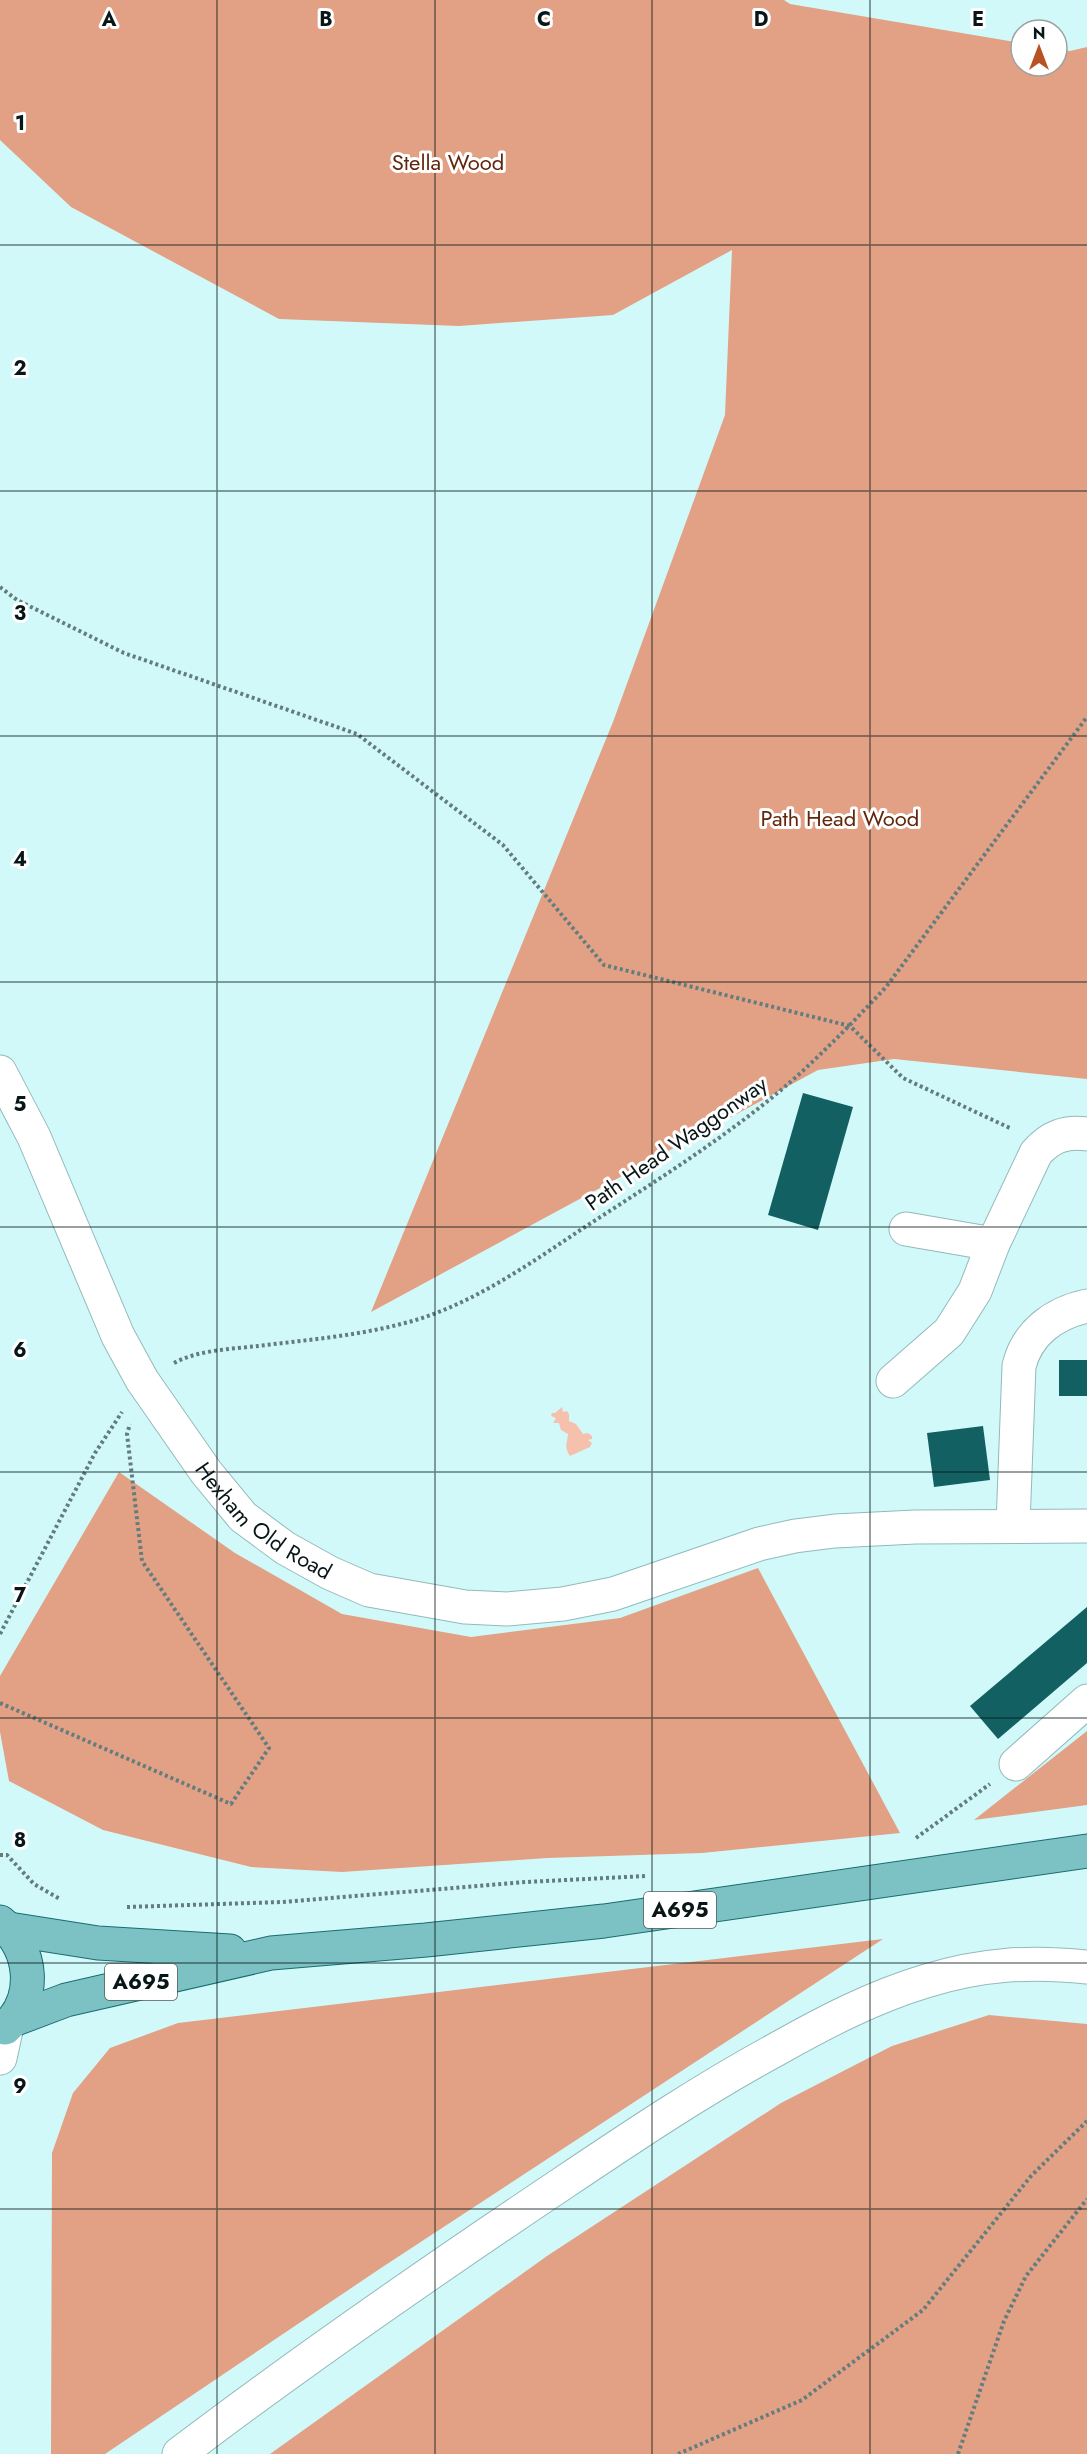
<svg xmlns="http://www.w3.org/2000/svg" width="1087" height="2454" font-family="Jost,sans-serif">
<style>
.green{fill:#f6c1ac}
.forest{fill:#e2a085}
.building{fill:#126062}
.lines{fill:none;stroke-linecap:round;stroke-linejoin:round}
.minor-casing{stroke:#94b9ba;stroke-width:35}
.major-casing{stroke:#1b6c6f;stroke-width:35}
.path{stroke:#637d7e;stroke-width:4;stroke-dasharray:3 3;stroke-linecap:butt}
.minor{stroke:#fff;stroke-width:33}
.major{stroke:#7cc2c5;stroke-width:33}
.grid{fill:none;stroke:#081617;stroke-width:1.5;stroke-opacity:0.55}
.labels{text-anchor:middle;stroke-width:6;stroke-linejoin:round;paint-order:stroke}
.shield{fill:#fff;stroke:#525c5d;stroke-width:1.5}
.shield-label{font-size:21px;font-weight:bold;fill:#081617}
.park-label{font-size:22px;fill:#62260a;stroke:#fff}
.street-label{font-size:22px;fill:#081617;stroke:#fff}
.grid-label{font-size:20px;text-anchor:middle;font-weight:bold;fill:#081617;stroke:#fff;stroke-width:6;stroke-linejoin:round;paint-order:stroke}
</style>
<rect width="100%" height="100%" fill="#d2f9fa"/>
<path class="green" d="M562,1407L563,1412L567,1411L569,1414V1421L576,1424L583,1434L588,1433L592,1436V1439L588,1440L592,1443L590,1447L570,1456C564,1447 567,1444 568,1434L561,1430L559,1423H553L556,1418L551,1416L552,1413H555Z"/>
<g class="forest">
<polygon points="0,0 784,0 790,4 1021,43 1021,66 1057,66 1057,49 1070,51 1087,47 1087,1079 894,1059 818,1070 371,1312 613,722 725,415 732,250 613,315 459,326 279,319 71,207 0,140"/>
<polygon points="119,1472 235,1553 342,1614 471,1637 620,1618 758,1568 900,1833 702,1853 547,1858 342,1872 251,1867 103,1830 9,1781 0,1732 0,1676"/>
<polygon points="1087,1731 1087,1805 974,1820"/>
<polygon points="883,1939 381,2268 105,2454 51,2454 52,2153 73,2093 110,2048 178,2023"/>
<polygon points="989,2015 1087,2024 1087,2454 270,2454 547,2256 781,2103 892,2046"/>
</g>
<g class="building">
<polygon points="803,1093 853,1107 818,1230 768,1215"/>
<rect x="1059" y="1360" width="28" height="36"/>
<polygon points="983,1426 990,1480 934,1487 927,1433"/>
<polygon points="1087,1607 1087,1663 998,1739 970,1706"/>
</g>
<g class="lines">
<g class="minor-casing">
<g id="minor">
<path id="s1" d="M0,1072L34,1137L118,1336L142,1380L206,1472L243,1517L285,1548L330,1573L369,1590L465,1607L507,1609L563,1604L613,1594L759,1544L795,1536L835,1531L915,1527L1087,1526"/>
<path d="M906,1229L993,1244L1036,1153C1050,1137 1065,1131 1087,1134"/>
<polyline points="893,1381 949,1332 975,1291 993,1244"/>
<path d="M1013,1525L1019,1366C1027,1333 1054,1313 1087,1306"/>
<polyline points="1016,1764 1087,1701"/>
<polyline points="0,2058 7,2026"/>
<path d="M179,2454C304,2359 433,2270 563,2183C633,2136 703,2089 777,2049C825,2022 873,1997 926,1981C981,1964 1030,1961 1087,1967"/>
</g>
</g>
<g class="major-casing">
<g id="major">
<path d="M0,1922C33,1948 38,1999 5,2028"/>
<polyline points="9,1929 98,1943 230,1951"/>
<polyline points="13,2020 66,2000 271,1953 426,1940 604,1921 1087,1851"/>
</g>
</g>
<g class="path">
<polyline points="0,587 17,600 124,653 357,734 503,845 604,965 850,1026 903,1078 1012,1129"/>
<path d="M174,1363C198,1350 231,1349 258,1346C306,1340 355,1336 401,1324C468,1308 529,1264 585,1227C657,1180 732,1134 796,1077C827,1049 857,1018 886,987L1087,717"/>
<polyline points="0,1634 95,1453 122,1412"/>
<polyline points="0,1703 231,1804 269,1748 142,1561 127,1434 130,1424"/>
<polyline points="916,1838 990,1784"/>
<polyline points="0,1855 7,1855 34,1884 60,1899"/>
<polyline points="127,1907 282,1902 526,1882 646,1876"/>
<polyline points="678,2454 802,2400 923,2310 1031,2176 1087,2121"/>
<polyline points="958,2454 1004,2321 1026,2276 1087,2199"/>
</g>
<use href="#minor" class="minor"/>
<use href="#major" class="major"/>
</g>
<path class="grid" d="M217,0V2454M435,0V2454M652,0V2454M870,0V2454M0,245H1087M0,491H1087M0,736H1087M0,982H1087M0,1227H1087M0,1472H1087M0,1718H1087M0,1963H1087M0,2209H1087"/>
<g class="labels">
<g class="shield">
<rect x="644" y="1892" width="72" height="36" rx="4.5"/>
<rect x="105" y="1964" width="72" height="36" rx="4.5"/>
</g>
<g class="shield-label">
<text x="680" y="1917">A695</text>
<text x="141" y="1989">A695</text>
</g>
<g class="park-label">
<text x="448" y="170">Stella Wood</text>
<text x="840" y="826">Path Head Wood</text>
</g>
<g class="street-label">
<text transform="translate(676 1143) rotate(-35)" y="8">Path Head Waggonway</text>
<text dy="8" stroke="none"><textPath href="#s1" startOffset="528">Hexham Old Road</textPath></text>
</g>
</g>
<g class="grid-label">
<text x="109" y="26">A</text>
<text x="326" y="26">B</text>
<text x="544" y="26">C</text>
<text x="761" y="26">D</text>
<text x="978" y="26">E</text>
<text x="20" y="130">1</text>
<text x="20" y="375">2</text>
<text x="20" y="620">3</text>
<text x="20" y="866">4</text>
<text x="20" y="1111">5</text>
<text x="20" y="1357">6</text>
<text x="20" y="1602">7</text>
<text x="20" y="1847">8</text>
<text x="20" y="2093">9</text>
</g>
<g transform="translate(1039 48)"><circle r="28" fill="#ffffff" stroke="#9ca2a2" stroke-width="1.5"/>
<path d="M0-4.5L10 22L0 15L-10 22Z" fill="#b85224"/>
<text y="-9" font-size="16" font-weight="bold" text-anchor="middle" fill="#081617">N</text>
</g>
</svg>
